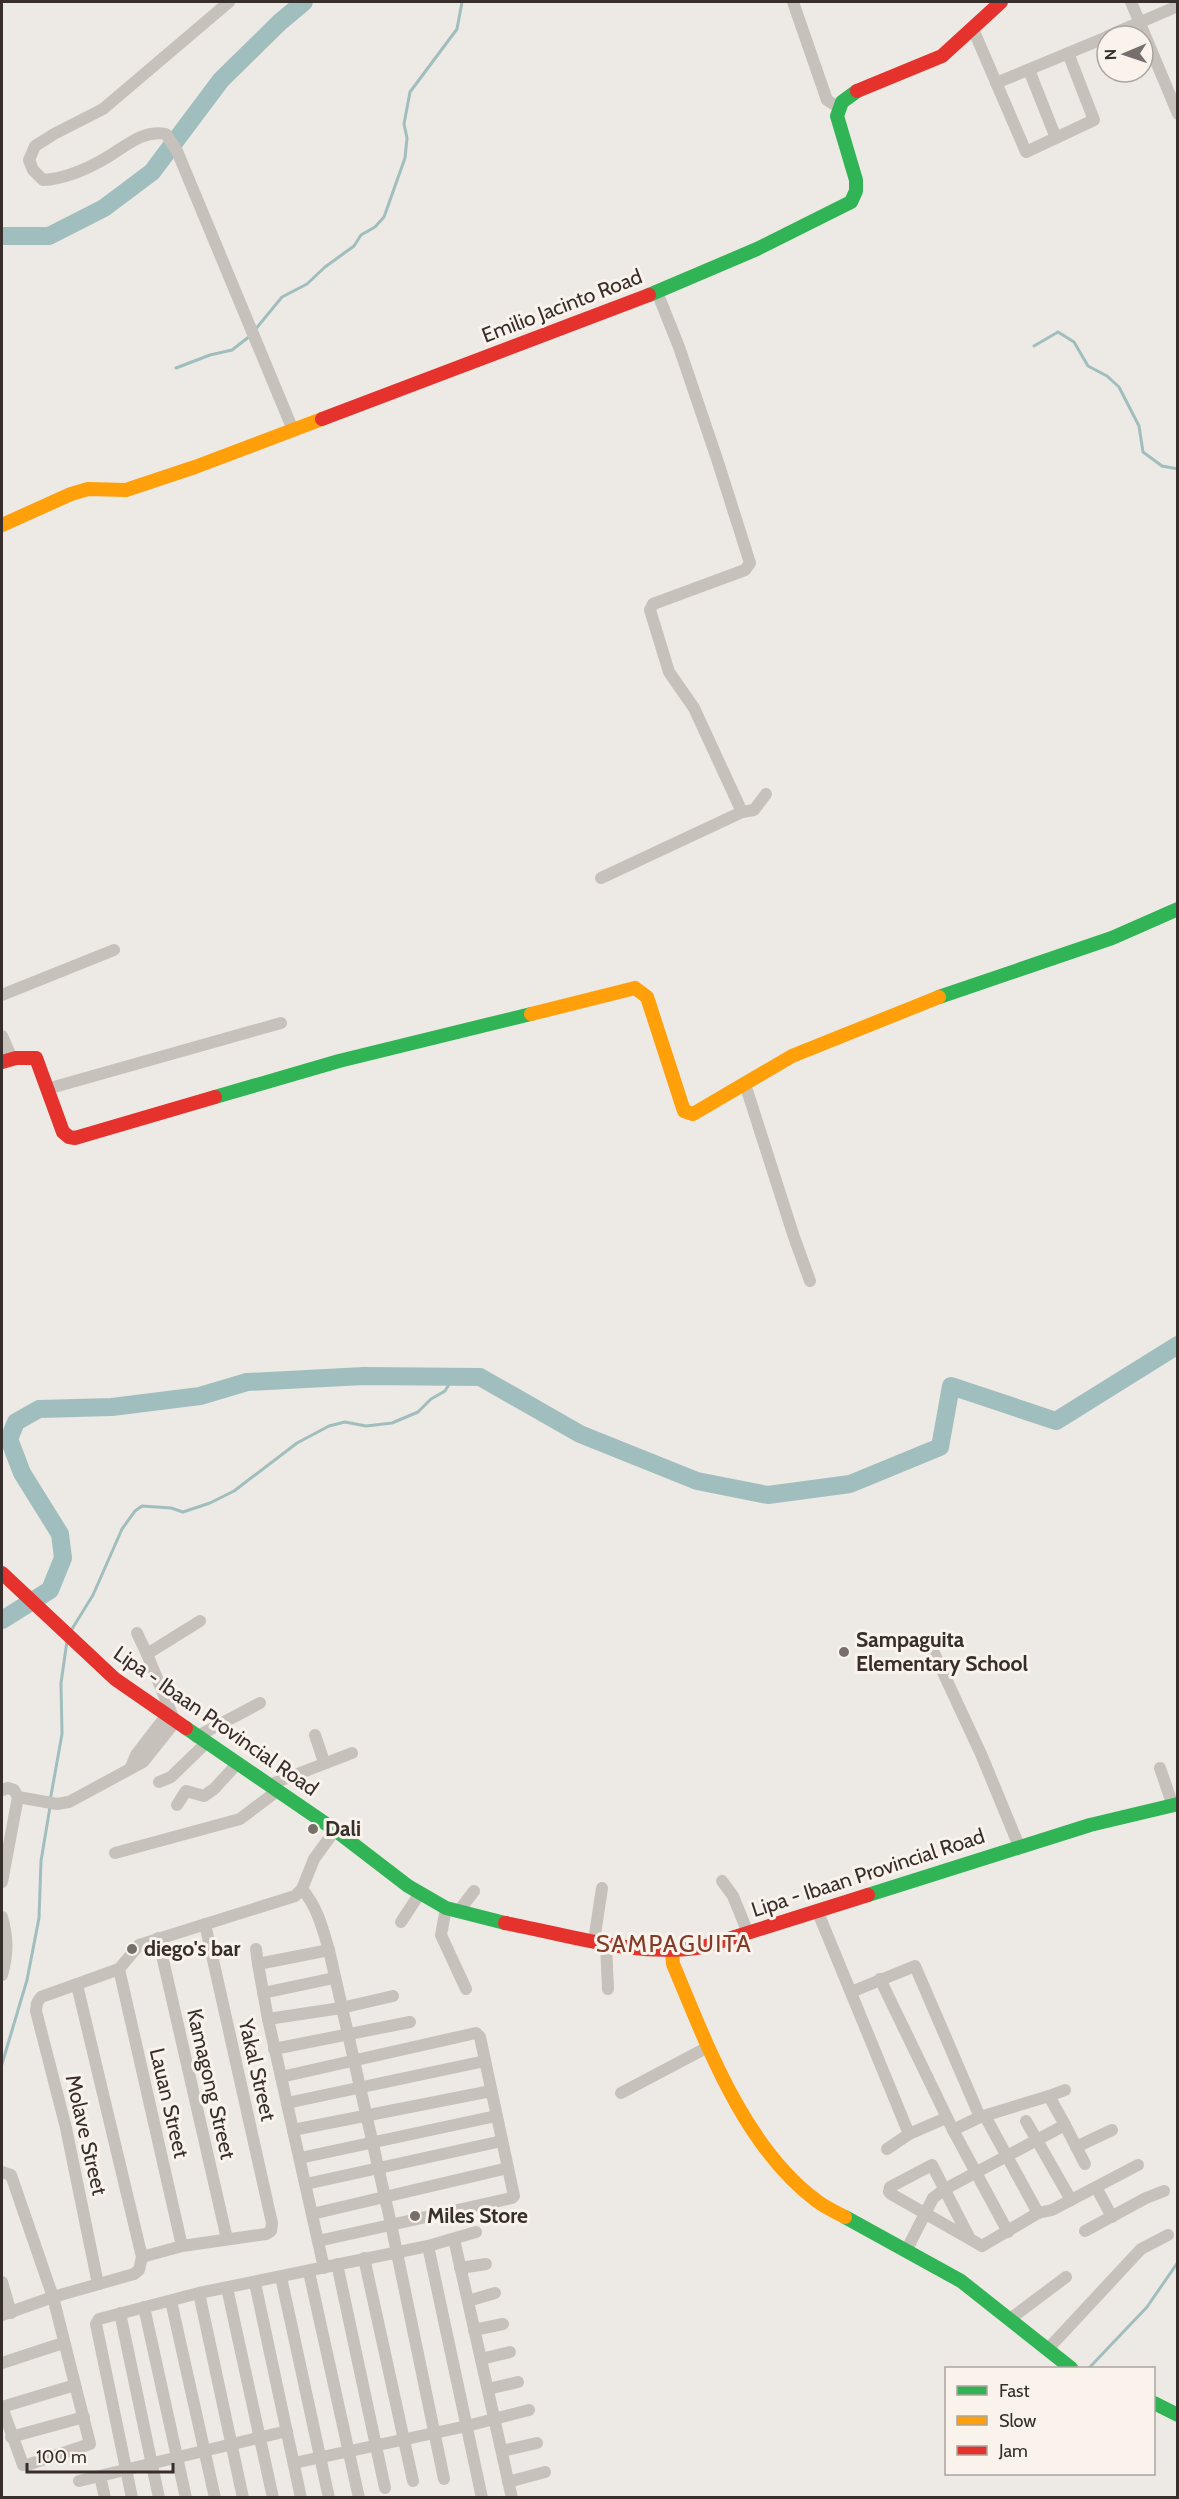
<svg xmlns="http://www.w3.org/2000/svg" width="1179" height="2499" font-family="Cabin,sans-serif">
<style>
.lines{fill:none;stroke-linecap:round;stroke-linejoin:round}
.stream{stroke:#a1bebe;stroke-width:3}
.river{stroke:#a1bebe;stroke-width:18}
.street{stroke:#c7c1bc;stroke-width:12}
.fast{stroke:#30b455;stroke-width:14}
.slow{stroke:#ff9f0a;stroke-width:14}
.jam{stroke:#e5322d;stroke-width:14}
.poi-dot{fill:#776f6c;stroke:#f9f3ec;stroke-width:2}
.labels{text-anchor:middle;stroke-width:6;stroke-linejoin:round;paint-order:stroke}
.street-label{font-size:21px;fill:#382e2b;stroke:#f9f3ec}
.poi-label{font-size:21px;font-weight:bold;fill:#382e2b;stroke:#f9f3ec;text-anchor:start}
.quarter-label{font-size:24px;letter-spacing:1.5px;fill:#813c29;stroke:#f9f3ec}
</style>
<rect width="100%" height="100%" fill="#ede9e4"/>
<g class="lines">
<g class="stream">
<polyline points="254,331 282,297 307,284 325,267 354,246 361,235 375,227 384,217 405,158 407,138 404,124 410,92 457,29 462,2"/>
<polyline points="1034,346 1058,332 1074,342 1088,366 1107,376 1119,387 1139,426 1143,452 1162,466 1178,469"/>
<polyline points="176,368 210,355 232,350 250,336"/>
<polyline points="72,1629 93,1595 122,1529 135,1511 142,1506 171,1508 183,1512 210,1503 234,1491 297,1443 329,1426 345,1422 366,1426 392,1423 418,1412 431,1399 445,1391 454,1376"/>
<polyline points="50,1801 62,1734 61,1683 67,1641"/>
<polyline points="2,2064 27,1980 39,1918 41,1861 50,1807"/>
<polyline points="1089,2368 1147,2307 1178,2262"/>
</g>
<g class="river">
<polyline points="2,236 49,236 104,208 152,172 221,80 280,22 304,2"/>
<polyline points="2,1620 50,1590 63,1558 60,1534 22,1473 9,1439 16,1422 39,1409 112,1407 200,1396 247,1382 364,1376 480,1377 580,1434 697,1481 768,1495 850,1484 940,1447 951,1386 1056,1421 1178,1345"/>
</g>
<g class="street">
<path d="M229,2L103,109L54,134L35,146L29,160L33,170L43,180C64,179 87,169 106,158C125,147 143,129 166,134L177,151L293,430"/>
<polyline points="793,2 827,100 838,107"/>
<polyline points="1131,2 1178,114"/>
<polyline points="973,29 1026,152 1094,120 1068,53"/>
<polyline points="1108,36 1178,6"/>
<polyline points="1029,70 1056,138"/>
<polyline points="996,83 1107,37"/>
<polyline points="742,812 754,810 766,794"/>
<polyline points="601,878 742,812 694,708 669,672 650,610 653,604 745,570 750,563 717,459 679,347 657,292"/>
<polyline points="2,995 114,950"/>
<polyline points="2,1036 12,1059"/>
<polyline points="745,1084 794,1237 810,1281"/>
<polyline points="47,1089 281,1023"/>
<polyline points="137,1633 147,1654"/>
<polyline points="934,1653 981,1754 1019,1846"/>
<polyline points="315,1735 324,1762"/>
<polyline points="196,1737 260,1703"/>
<polyline points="131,1767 136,1755 166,1716"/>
<polyline points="1160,1768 1173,1806"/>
<polyline points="159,1782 171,1777 206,1743"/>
<polyline points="269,1785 352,1753"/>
<polyline points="2,1790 8,1788 14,1790 18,1797 2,1882"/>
<polyline points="18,1797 57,1804 69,1802 143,1762 175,1722 147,1654 200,1621"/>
<polyline points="177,1805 186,1791 204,1796 214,1789 237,1764"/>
<polyline points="115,1853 240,1819 277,1791"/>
<polyline points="722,1881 733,1896 748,1933"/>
<path d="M302,1889C318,1908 322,1927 329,1950L391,2224L444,2479"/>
<polyline points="446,1908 441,1935 466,1989"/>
<polyline points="817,1910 909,2134"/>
<polyline points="458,1912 474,1891"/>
<path d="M2,1917C8,1938 8,1954 2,1975"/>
<polyline points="401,1922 420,1893"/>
<polyline points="158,1938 227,2239"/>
<polyline points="594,1941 602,1888"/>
<polyline points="606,1944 608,1989"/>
<polyline points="256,1949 258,1964"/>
<polyline points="119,1969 182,2246"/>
<polyline points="880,1979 953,2130 980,2117 1049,2096 1065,2125 945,2189 933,2198 907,2249"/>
<polyline points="851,1992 915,1966 980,2117"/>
<polyline points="263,1993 334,1978"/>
<polyline points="268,2019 341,2008 393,1996"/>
<polyline points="274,2049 410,2022"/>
<polyline points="281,2077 476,2033 480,2037 514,2196 512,2198 318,2241"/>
<polyline points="621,2093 708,2047"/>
<polyline points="1049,2096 1065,2090"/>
<polyline points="287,2103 485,2061"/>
<polyline points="985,2116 1038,2213 1052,2210 1071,2200 1026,2121"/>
<polyline points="1065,2125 1085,2164"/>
<polyline points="293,2130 491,2091"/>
<polyline points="953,2130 1008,2232"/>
<polyline points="1076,2147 1112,2130"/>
<polyline points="887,2149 909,2134 946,2118"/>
<polyline points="300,2158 496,2116"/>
<polyline points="2,2172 11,2175 53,2297 90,2444 27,2465 23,2465 2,2407"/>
<polyline points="306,2184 502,2141"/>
<polyline points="1096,2187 1112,2217"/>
<polyline points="1071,2200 1138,2165"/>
<polyline points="312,2214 508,2168"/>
<polyline points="1085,2231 1146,2198 1164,2191"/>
<polyline points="454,2239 512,2498"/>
<polyline points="970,2239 932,2165 890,2187 889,2192 891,2194 970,2239 982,2246 1038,2213"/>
<polyline points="428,2246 482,2498"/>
<polyline points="142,2257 182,2246 266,2234 271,2231 272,2223 205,1924"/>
<polyline points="364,2258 413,2481"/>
<polyline points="337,2264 385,2488"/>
<polyline points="324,2268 268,2019 258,1964 329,1950"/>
<polyline points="460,2268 486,2264"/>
<polyline points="309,2272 359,2498"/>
<polyline points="281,2277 329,2498"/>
<polyline points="2,2282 11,2313"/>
<polyline points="255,2283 301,2498"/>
<polyline points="98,2284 66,2128 36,2011 37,2003 41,1997 119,1969 139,1945 295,1896 302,1889 314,1859 335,1830"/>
<polyline points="227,2288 273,2498"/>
<polyline points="199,2293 243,2498"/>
<polyline points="171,2301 215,2498"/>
<polyline points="468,2301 495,2293"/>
<polyline points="144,2307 186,2498"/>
<polyline points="120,2313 159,2498"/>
<polyline points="2,2315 53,2297 134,2274 139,2270 142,2257 77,1985"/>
<polyline points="1010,2319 1066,2277"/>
<polyline points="474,2330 503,2324"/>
<polyline points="1047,2350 1141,2249 1168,2235"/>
<polyline points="481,2359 510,2352"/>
<polyline points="2,2363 63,2343"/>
<polyline points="488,2389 518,2382"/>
<polyline points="2,2407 75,2385"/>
<polyline points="11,2437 84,2417"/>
<polyline points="502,2451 537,2443"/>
<polyline points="294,2463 467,2426 529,2410"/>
<polyline points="100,2476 105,2498"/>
<polyline points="79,2481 287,2431"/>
<polyline points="508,2482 545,2472"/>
<polyline points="132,2498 96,2324 99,2319 199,2293 428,2246 476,2232"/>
</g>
<g class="fast">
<polyline points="649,295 757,249 851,202 856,191 856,180 837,116 842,102 857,91"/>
<polyline points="939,997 1112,938 1178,909"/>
<polyline points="215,1097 339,1061 531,1014"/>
<polyline points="186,1728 335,1830 408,1886 446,1908 505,1923"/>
<polyline points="868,1895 1090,1825 1178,1804"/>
<polyline points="845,2217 961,2281 1071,2368"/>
<polyline points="1154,2403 1178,2415"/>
</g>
<g class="slow">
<polyline points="2,525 71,494 88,489 126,490 195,467 322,419"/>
<polyline points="531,1014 635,988 647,997 684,1111 693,1114 792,1056 939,997"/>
<path d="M672,1952L673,1964C707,2045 744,2147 817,2201C826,2208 836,2212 845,2217"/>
</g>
<g class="jam">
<polyline points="857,91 942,56 1001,2"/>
<polyline points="322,419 649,295"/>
<polyline points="2,1062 16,1058 36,1058 63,1132 69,1137 75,1138 215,1097"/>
<polyline points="2,1573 115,1679 186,1728"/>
<path d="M505,1923C570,1935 636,1958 703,1947L868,1895"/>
</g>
</g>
<g class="poi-dot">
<circle cx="844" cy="1652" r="6"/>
<circle cx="313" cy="1829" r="6"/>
<circle cx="132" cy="1949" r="6"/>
<circle cx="415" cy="2216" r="6"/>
</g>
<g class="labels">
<g class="street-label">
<text transform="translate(562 306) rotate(-21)" y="7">Emilio Jacinto Road</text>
<text transform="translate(216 1721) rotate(35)" y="7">Lipa - Ibaan Provincial Road</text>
<text transform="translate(868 1873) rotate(-18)" y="7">Lipa - Ibaan Provincial Road</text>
<text transform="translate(257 2070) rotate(77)" y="7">Yakal Street</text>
<text transform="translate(211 2084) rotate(77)" y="7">Kamagong Street</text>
<text transform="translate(169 2103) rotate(77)" y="7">Lauan Street</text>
<text transform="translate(86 2135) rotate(77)" y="7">Molave Street</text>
</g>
<g class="poi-label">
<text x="856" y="1647">Sampaguita<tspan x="856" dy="24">Elementary School</tspan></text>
<text x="325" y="1836">Dali</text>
<text x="144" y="1956">diego's bar</text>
<text x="427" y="2223">Miles Store</text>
</g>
<g class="quarter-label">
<text x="674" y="1952">SAMPAGUITA</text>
</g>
</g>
<rect width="1179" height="2499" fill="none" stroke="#382e2b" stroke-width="6"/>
<rect x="945" y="2367" width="210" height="108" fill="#f9f3ec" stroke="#aca49f" stroke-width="1.5"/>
<rect x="957" y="2386" width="30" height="9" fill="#30b455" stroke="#aca49f" stroke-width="1.5"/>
<text x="999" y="2397" font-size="18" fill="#382e2b">Fast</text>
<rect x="957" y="2416" width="30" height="9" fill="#ff9f0a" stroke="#aca49f" stroke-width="1.5"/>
<text x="999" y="2427" font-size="18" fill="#382e2b">Slow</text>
<rect x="957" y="2446" width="30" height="9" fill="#e5322d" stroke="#aca49f" stroke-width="1.5"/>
<text x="999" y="2457" font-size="18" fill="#382e2b">Jam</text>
<g transform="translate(1125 54) rotate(268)"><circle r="28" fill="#f9f3ec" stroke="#aca49f" stroke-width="1.5"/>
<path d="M0-4.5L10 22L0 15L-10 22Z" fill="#776f6c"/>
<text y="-9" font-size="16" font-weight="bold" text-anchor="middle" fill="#382e2b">N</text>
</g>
<path d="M27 2463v9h146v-9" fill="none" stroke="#382e2b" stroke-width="3"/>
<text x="36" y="2463" font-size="18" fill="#382e2b" stroke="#f9f3ec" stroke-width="4.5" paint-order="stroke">100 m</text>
</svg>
